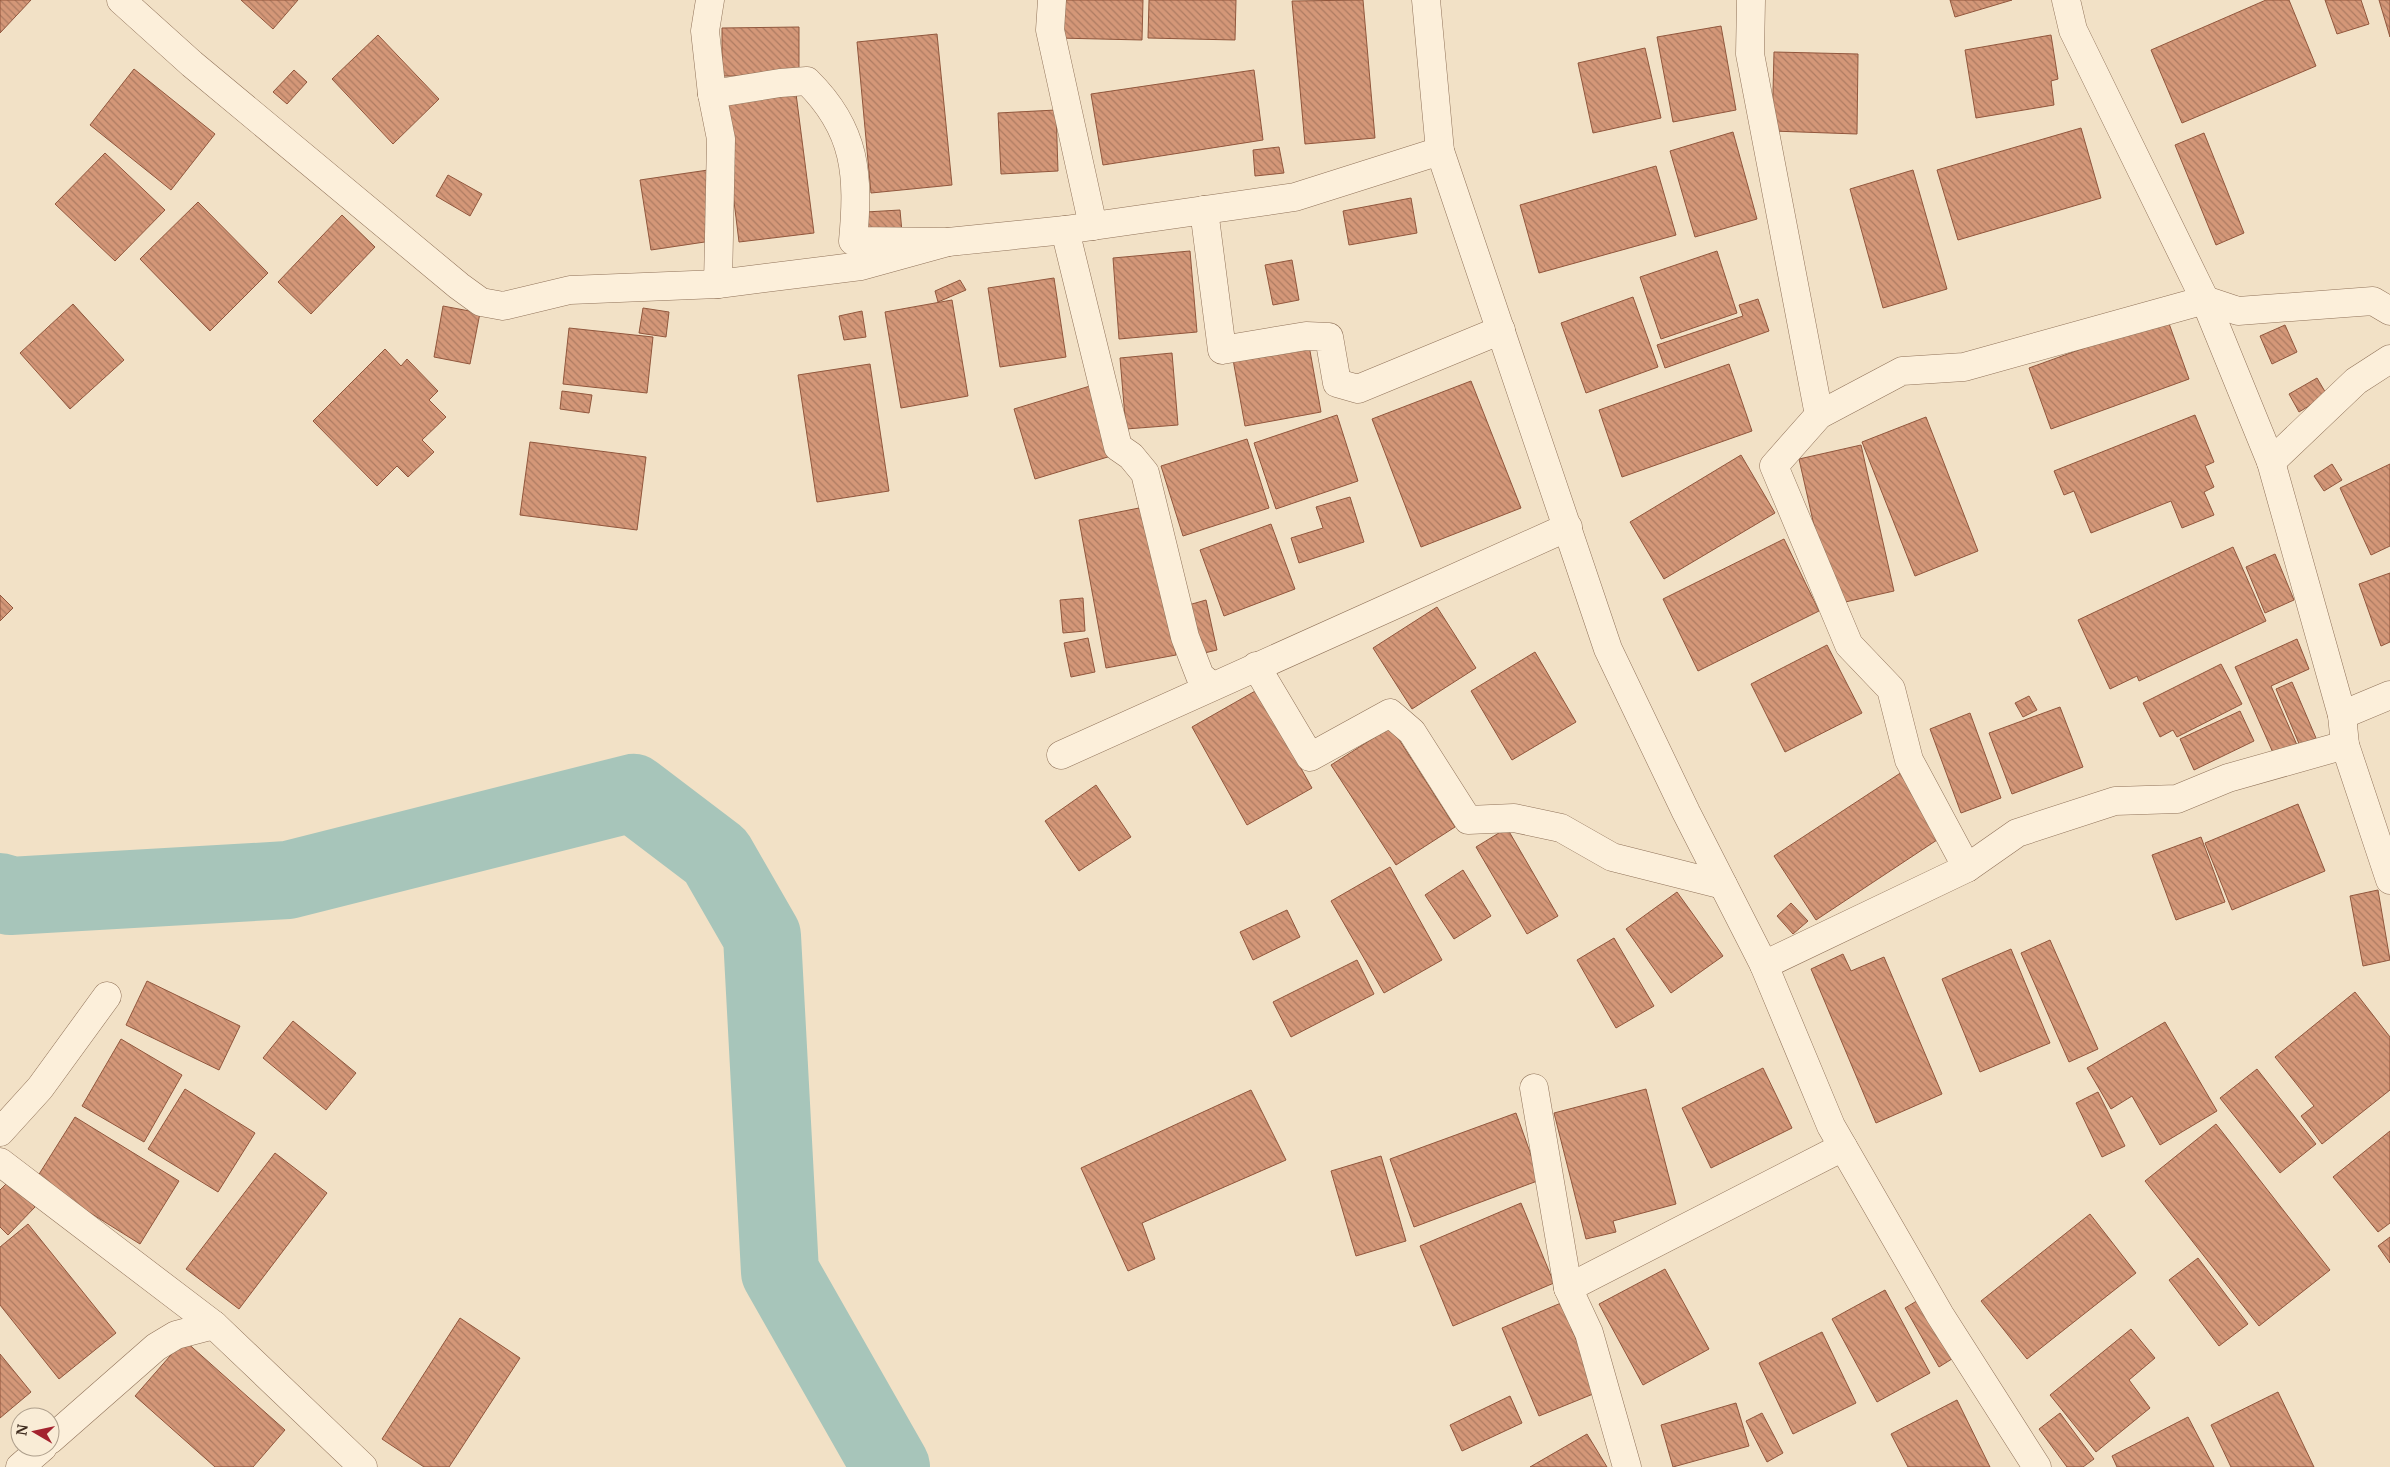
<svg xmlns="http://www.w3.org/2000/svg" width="2390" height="1467" font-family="Merriweather,serif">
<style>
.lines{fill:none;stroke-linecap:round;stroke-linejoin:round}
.river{stroke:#a7c5ba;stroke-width:78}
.building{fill:url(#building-back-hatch);stroke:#91573d}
.street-casing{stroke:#907259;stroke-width:29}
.street{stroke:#fcefda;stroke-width:28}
</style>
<defs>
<pattern id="building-back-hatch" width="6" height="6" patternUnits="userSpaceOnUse" patternTransform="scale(1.25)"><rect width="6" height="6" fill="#d49778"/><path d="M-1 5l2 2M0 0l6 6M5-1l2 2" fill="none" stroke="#ad7b62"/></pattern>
</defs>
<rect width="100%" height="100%" fill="#f2e1c6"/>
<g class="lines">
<polyline class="river" points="0,892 10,896 288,880 633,793 716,856 762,936 780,1272 891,1467"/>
</g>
<g class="building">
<polygon points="0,0 31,0 0,33"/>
<polygon points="241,0 298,0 273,29"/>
<polygon points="1059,0 1143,0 1142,40 1058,38"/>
<polygon points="1149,0 1236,0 1235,40 1148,38"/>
<polygon points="1363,0 1375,138 1305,144 1292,1"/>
<polygon points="1950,0 2012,0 1955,17"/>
<polygon points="2266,0 2289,0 2316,66 2182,123 2151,50"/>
<polygon points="2325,0 2361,0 2369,24 2337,34"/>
<polygon points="2379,0 2390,0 2390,37"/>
<polygon points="1721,26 1736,110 1673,122 1657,37"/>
<polygon points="799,27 799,76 722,76 722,28"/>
<polygon points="937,34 952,185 871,193 857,42"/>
<polygon points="378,35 439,99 393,144 332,79"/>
<polygon points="2051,35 2058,79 2051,81 2054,105 1976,118 1965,50"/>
<polygon points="1645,48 1661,118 1593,133 1578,63"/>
<polygon points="1774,52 1858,54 1857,134 1772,131"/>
<polygon points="134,69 215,134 171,190 90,125"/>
<polygon points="294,70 307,82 287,104 273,92"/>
<polygon points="1254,70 1263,140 1103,165 1091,94"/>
<polygon points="795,86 814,233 739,242 721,96"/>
<polygon points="1056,110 1058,171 1001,174 998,113"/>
<polygon points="2081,128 2101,198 1958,240 1937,170"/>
<polygon points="1733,132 1757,219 1695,237 1670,151"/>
<polygon points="2204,133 2244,233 2216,245 2175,145"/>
<polygon points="1279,147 1284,173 1255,176 1253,150"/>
<polygon points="105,153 165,210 115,261 55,204"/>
<polygon points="1656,166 1676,235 1539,273 1520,205"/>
<polygon points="708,170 718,240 651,250 640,180"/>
<polygon points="1913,170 1947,289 1883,308 1850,189"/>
<polygon points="448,175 482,194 470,216 436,196"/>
<polygon points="1411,198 1417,233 1349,245 1343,211"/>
<polygon points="198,202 268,273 210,331 140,259"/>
<polygon points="900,210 902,232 868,234 866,212"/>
<polygon points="342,215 375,247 311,314 278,282"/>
<polygon points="1190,251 1197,332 1119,339 1113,258"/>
<polygon points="1717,251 1737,313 1661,339 1640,277"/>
<polygon points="1292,260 1299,300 1273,305 1265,265"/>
<polygon points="1054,278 1066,357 1000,367 988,288"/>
<polygon points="960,280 966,290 938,302 935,291"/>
<polygon points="1633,297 1658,367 1586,393 1561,323"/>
<polygon points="1758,299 1769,331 1665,368 1657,345 1743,316 1739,305"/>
<polygon points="952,300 968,396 901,408 885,312"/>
<polygon points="73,304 124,360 70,409 20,353"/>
<polygon points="443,306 480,313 470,364 434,357"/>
<polygon points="643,308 669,312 666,337 639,333"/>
<polygon points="862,311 866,337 844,340 839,316"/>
<polygon points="2167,318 2189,379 2051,429 2029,368"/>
<polygon points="2285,325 2297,352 2272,364 2260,336"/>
<polygon points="569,328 653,337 647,393 563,384"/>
<polygon points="1308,340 1321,412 1245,426 1232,354"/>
<polygon points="385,349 401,366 407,359 438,391 429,400 446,417 422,440 434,452 408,477 397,466 377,486 313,421"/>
<polygon points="1172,353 1178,425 1126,429 1120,358"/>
<polygon points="870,364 889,491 817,502 798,375"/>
<polygon points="1729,364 1752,431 1622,477 1599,410"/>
<polygon points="2317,378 2327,395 2299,412 2289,394"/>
<polygon points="1471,381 1521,508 1421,547 1372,419"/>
<polygon points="1090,386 1111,456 1035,479 1014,409"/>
<polygon points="562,391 592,395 589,413 560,409"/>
<polygon points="1337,415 1358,481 1276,509 1254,443"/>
<polygon points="2195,415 2214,462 2205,466 2214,487 2204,492 2214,515 2182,528 2171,501 2091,533 2074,491 2064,495 2054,471"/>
<polygon points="1926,417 1978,551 1915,576 1862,442"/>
<polygon points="1247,439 1269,508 1183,536 1161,466"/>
<polygon points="530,442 646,457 637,530 520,515"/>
<polygon points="1861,445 1894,591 1832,605 1799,459"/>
<polygon points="1741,455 1775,513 1664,579 1630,522"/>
<polygon points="2332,464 2342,480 2324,491 2314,476"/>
<polygon points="2390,464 2390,546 2371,555 2340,488"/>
<polygon points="1350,497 1364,542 1299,563 1291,538 1323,528 1316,507"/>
<polygon points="1149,506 1176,655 1106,668 1079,520"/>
<polygon points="1271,524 1295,589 1224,616 1200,550"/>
<polygon points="1784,539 1819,611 1698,671 1663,599"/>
<polygon points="2233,547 2266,621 2139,681 2137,676 2110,689 2078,620"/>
<polygon points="2275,554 2294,600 2265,613 2246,567"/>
<polygon points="2390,573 2390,642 2381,646 2359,584"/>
<polygon points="0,595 13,608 0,621"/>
<polygon points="1083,598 1085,631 1063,633 1060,600"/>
<polygon points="1206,600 1217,650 1196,655 1185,606"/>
<polygon points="1437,607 1476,668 1412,709 1373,648"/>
<polygon points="1088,638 1095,672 1071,677 1064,643"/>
<polygon points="2297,639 2309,669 2271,686 2297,745 2274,755 2235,667"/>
<polygon points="1827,645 1862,713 1785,752 1751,684"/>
<polygon points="1535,652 1576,722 1512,760 1471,691"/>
<polygon points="2221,664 2242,704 2177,737 2173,730 2160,737 2143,703"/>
<polygon points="2292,682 2316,738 2300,746 2276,689"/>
<polygon points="1257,690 1312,788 1247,825 1192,727"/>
<polygon points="2029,696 2037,710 2023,717 2015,703"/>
<polygon points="2060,707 2083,767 2012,794 1989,733"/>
<polygon points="2240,711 2254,741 2194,770 2180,739"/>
<polygon points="1970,713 2001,798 1961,813 1930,729"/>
<polygon points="1391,727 1455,827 1396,865 1331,765"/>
<polygon points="1902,772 1943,836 1816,920 1774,856"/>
<polygon points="1096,785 1131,837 1079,871 1045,821"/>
<polygon points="2298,804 2325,871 2232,910 2205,843"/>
<polygon points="1507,828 1558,916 1527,934 1476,847"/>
<polygon points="2201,837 2225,902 2176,920 2152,855"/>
<polygon points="1390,867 1442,960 1384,993 1331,901"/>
<polygon points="1463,870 1491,916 1454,939 1425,895"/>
<polygon points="2378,890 2390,960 2363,966 2350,896"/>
<polygon points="1677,892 1723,956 1671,993 1626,929"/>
<polygon points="1791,903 1808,921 1793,934 1777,916"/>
<polygon points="1287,910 1300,937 1253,960 1240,932"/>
<polygon points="1614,938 1654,1006 1616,1028 1577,960"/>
<polygon points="2050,940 2098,1049 2069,1062 2021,953"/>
<polygon points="2011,949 2050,1043 1980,1072 1942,979"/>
<polygon points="1843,954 1851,971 1884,957 1942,1094 1876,1123 1811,969"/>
<polygon points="1357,960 1374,994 1291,1037 1273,1002"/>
<polygon points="147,981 240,1026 219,1070 126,1025"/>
<polygon points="2355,992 2390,1037 2390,1090 2322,1144 2301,1116 2314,1106 2275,1057"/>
<polygon points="293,1021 356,1073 326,1110 263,1058"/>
<polygon points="2165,1022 2217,1111 2160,1145 2132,1096 2111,1109 2087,1068"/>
<polygon points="121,1039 182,1075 144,1142 82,1106"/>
<polygon points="1763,1068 1792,1128 1711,1168 1682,1108"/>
<polygon points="2257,1069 2316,1144 2280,1173 2220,1098"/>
<polygon points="185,1089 255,1133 218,1192 148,1149"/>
<polygon points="1646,1089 1676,1204 1613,1221 1616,1232 1586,1239 1554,1113"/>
<polygon points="1251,1090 1286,1160 1142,1223 1155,1259 1128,1271 1081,1168"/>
<polygon points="2098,1092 2125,1146 2102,1157 2076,1103"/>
<polygon points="1516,1113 1540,1180 1414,1227 1390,1159"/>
<polygon points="75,1117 179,1181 140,1244 36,1179"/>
<polygon points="2216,1124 2330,1270 2259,1326 2145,1181"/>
<polygon points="2390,1131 2390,1223 2378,1232 2333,1177"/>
<polygon points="275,1153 327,1193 239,1309 186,1269"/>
<polygon points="1381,1156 1406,1241 1356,1256 1331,1171"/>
<polygon points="9,1181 35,1207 8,1235 0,1227 0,1190"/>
<polygon points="1521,1203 1554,1283 1453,1326 1420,1246"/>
<polygon points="2090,1214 2136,1273 2027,1359 1981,1301"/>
<polygon points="28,1224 116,1333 59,1379 0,1305 0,1247"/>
<polygon points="2390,1237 2390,1263 2378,1246"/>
<polygon points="2198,1258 2248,1324 2219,1346 2169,1280"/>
<polygon points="1665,1269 1709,1349 1643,1385 1599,1304"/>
<polygon points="1885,1290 1930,1373 1877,1402 1832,1319"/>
<polygon points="1920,1299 1955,1357 1939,1367 1905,1308"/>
<polygon points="1561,1303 1598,1392 1539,1416 1502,1328"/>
<polygon points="460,1318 520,1358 449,1467 424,1467 382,1439"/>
<polygon points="2131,1329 2155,1358 2129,1380 2150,1408 2096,1452 2050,1395"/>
<polygon points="1822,1332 1856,1403 1793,1434 1759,1363"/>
<polygon points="184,1340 285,1430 253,1467 215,1467 135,1396"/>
<polygon points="0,1354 31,1392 0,1418"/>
<polygon points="2278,1392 2314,1467 2231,1467 2211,1425"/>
<polygon points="1510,1396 1522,1423 1462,1451 1450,1425"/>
<polygon points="1957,1400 1990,1467 1908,1467 1891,1434"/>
<polygon points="1736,1403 1749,1446 1673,1467 1661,1425"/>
<polygon points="1762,1413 1783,1453 1767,1462 1746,1421"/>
<polygon points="2060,1413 2094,1459 2083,1467 2067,1467 2039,1429"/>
<polygon points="2188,1417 2214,1467 2117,1467 2112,1456"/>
<polygon points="1587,1434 1607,1467 1530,1467"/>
</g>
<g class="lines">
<g class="street-casing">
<g id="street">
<polyline points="121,0 192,64 459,286 481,302 503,306 570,290 718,284 861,266 948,242"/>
<polyline points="710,0 705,31 712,94 721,139 718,284"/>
<polyline points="1052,0 1050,30 1093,226"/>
<polyline points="1426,0 1440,151 1608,649 1686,812 1764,965 1831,1126 1940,1315 2037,1467"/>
<polyline points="1751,0 1750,54 1819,415"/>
<polyline points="2066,0 2073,30 2205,300 2271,462 2342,715 2345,745 2390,880"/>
<path d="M712,94L780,83L807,81C857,130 859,176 853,241L948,242L1065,230L1295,197L1440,151"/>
<polyline points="1204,210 1222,350 1306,336 1329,337 1337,383 1358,389 1501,330"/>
<polyline points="1065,230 1118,447 1131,456 1145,473 1185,637 1200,676 1212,686"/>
<polyline points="2271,462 2356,381 2390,359"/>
<polyline points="1256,666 1310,757 1390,713 1412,732 1468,820 1514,818 1561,828 1612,857 1723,885"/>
<polyline points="2342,715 2390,695"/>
<polyline points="1061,755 1568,527"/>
<polyline points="1967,868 1909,760 1891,689 1849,645 1774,466 1819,415 1902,371 1964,367 2205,300 2238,311 2373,301 2390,311"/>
<polyline points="1764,965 1967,868 2017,833 2115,801 2177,799 2228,778 2345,745"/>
<polyline points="1534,1088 1568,1288 1589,1333 1627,1467"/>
<polyline points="0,1132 40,1088 107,996"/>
<polyline points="0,1162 214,1325"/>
<polyline points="1568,1288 1843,1147"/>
<polyline points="50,1440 156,1347 176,1335 214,1325 363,1467"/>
<polyline points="20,1467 43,1447"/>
</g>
</g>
<use href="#street" class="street"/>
</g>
<g transform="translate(35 1432) rotate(279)"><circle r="24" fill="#f9ecd6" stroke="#ae9f8c"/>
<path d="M0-4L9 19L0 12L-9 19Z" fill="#a4232f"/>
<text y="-8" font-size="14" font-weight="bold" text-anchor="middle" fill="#3e2b1e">N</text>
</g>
</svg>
